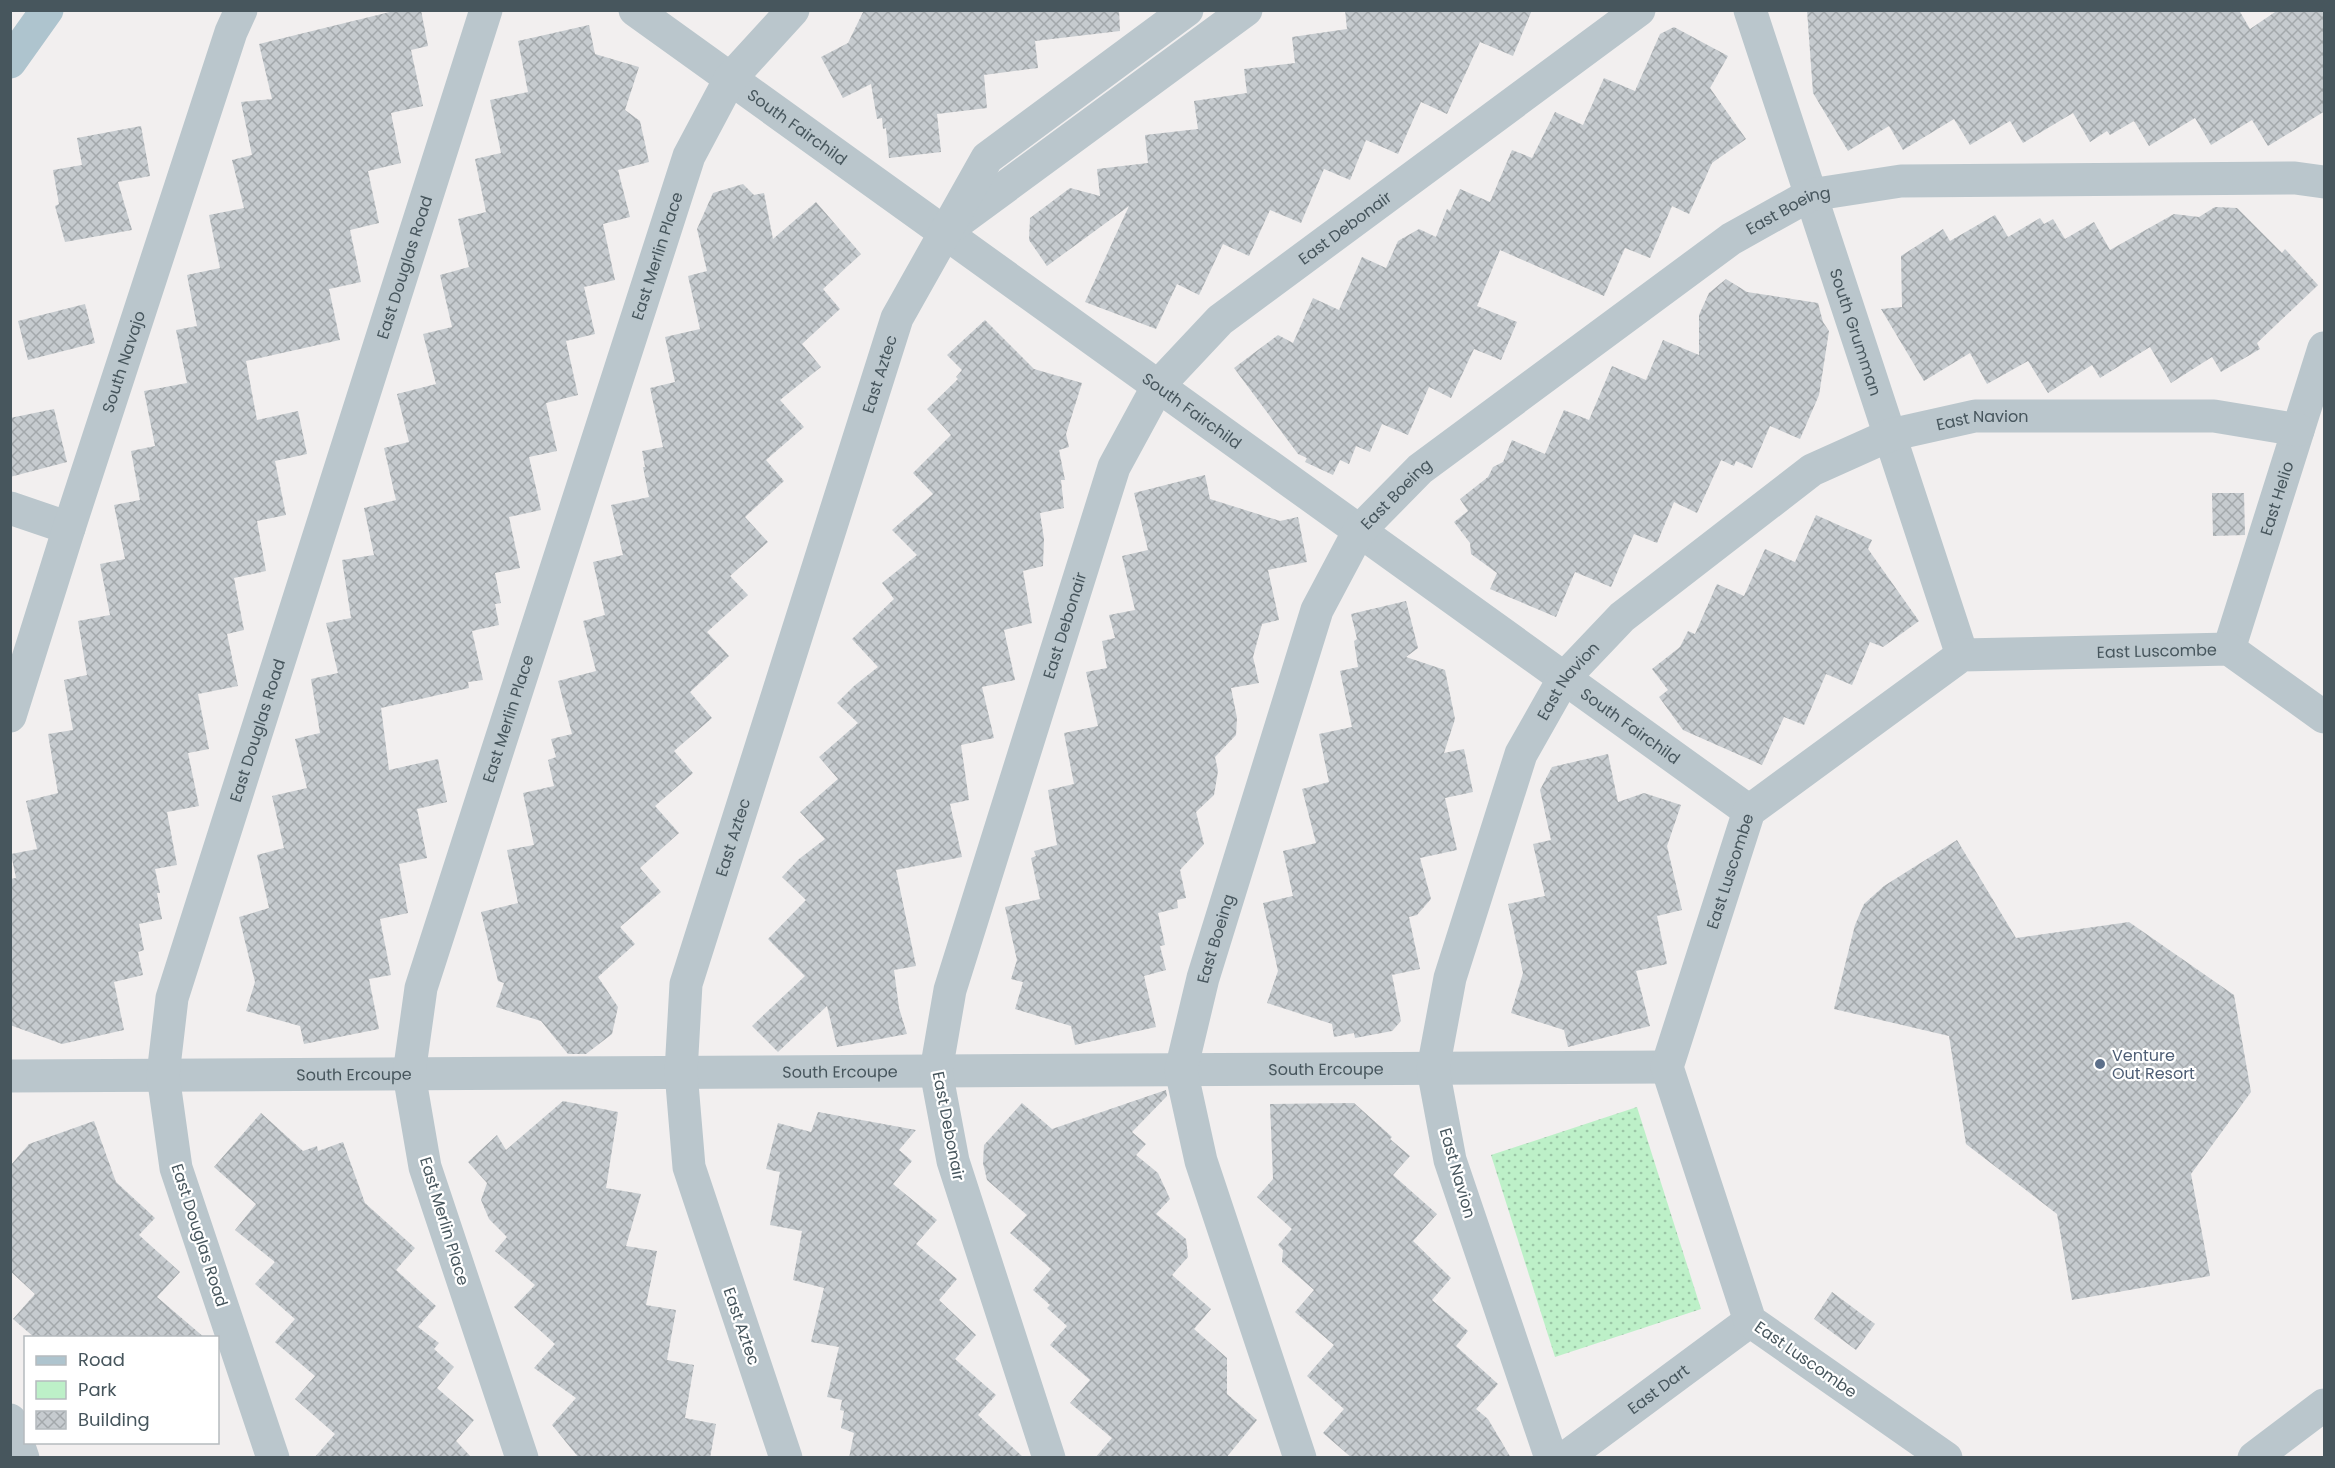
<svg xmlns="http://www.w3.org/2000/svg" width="2335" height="1468" font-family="Poppins,sans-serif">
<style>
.green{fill:url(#green-dots)}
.building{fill:url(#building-cross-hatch)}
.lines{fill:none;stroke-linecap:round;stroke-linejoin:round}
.minor{stroke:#bac6cc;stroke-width:33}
.major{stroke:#aec4ce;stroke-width:33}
.service-dot{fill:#5c6f8a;stroke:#fff;stroke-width:2}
.labels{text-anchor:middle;stroke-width:4.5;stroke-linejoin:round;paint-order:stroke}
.street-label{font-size:16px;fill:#47565d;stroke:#fff}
.service-label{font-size:16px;fill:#4e5e75;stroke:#fff;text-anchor:start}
</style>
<defs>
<pattern id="green-dots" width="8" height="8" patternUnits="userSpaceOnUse" patternTransform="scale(1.5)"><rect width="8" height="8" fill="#bdf0c8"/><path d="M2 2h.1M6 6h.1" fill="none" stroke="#9bc5a6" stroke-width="1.8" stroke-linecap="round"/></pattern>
<pattern id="building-cross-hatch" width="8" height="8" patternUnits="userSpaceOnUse" patternTransform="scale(1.5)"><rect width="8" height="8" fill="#c6cbcf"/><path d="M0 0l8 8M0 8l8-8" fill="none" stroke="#a3a8ab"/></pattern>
</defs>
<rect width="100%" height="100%" fill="#f2efef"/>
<polygon class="green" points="1637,1107 1701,1309 1555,1357 1491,1155"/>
<g class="building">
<polygon points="398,10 421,10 428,46 411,50 423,106 391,113 401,163 368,171 379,223 350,230 361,282 329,289 340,340 246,361 257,420 298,411 307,454 275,461 286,515 257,521 266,571 234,578 244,630 227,634 238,686 198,694 209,749 188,753 199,806 167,812 177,865 155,869 160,893 157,893 162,919 139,924 144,950 138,952 143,975 114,982 124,1030 62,1044 10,1025 10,879 16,878 11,854 37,849 26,801 58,793 48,734 73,730 64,680 87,675 78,621 110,615 100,564 125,559 114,505 140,500 131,451 155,446 144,391 187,383 176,330 197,326 187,275 220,268 209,215 244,208 232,160 252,155 241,102 272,99 259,44"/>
<polygon points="864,10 1119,10 1120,31 1035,41 1038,68 984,75 987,108 937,114 941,152 889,158 886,128 883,129 882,118 877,119 871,84 843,98 821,57 848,43"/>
<polygon points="1345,10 1532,10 1513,56 1480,42 1447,114 1421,102 1398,154 1366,140 1350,180 1324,169 1301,223 1270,210 1249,256 1223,244 1199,295 1177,284 1156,329 1085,302 1129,206 1047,266 1029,240 1030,218 1070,188 1100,196 1097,169 1148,163 1145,135 1198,129 1194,101 1247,93 1244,69 1295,63 1292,37 1347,29"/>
<polygon points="1807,10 2239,10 2250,29 2278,10 2325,10 2325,111 2268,146 2252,120 2211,145 2195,118 2149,146 2134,121 2110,135 2107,131 2090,142 2073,113 2023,143 2010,121 1970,145 1954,119 1903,150 1889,126 1848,151 1813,93"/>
<polygon points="589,25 595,54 639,67 625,110 640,121 649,162 618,170 630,217 603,224 615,280 584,287 595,334 566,341 578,395 546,403 557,451 529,457 541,510 509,517 520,568 495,573 501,603 495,604 499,625 472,631 483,680 468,682 469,688 381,708 389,770 438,759 447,802 417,809 427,858 399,864 408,913 380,919 391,975 369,979 379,1029 304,1044 300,1026 246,1011 255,982 239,917 269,908 257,855 284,848 272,796 307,788 295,739 320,733 311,679 338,673 326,623 351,618 342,560 374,555 364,508 396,500 384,448 409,442 397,394 436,384 423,334 452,327 440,275 469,267 458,219 486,212 475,159 501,153 490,100 528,92 518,41"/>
<polygon points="1674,27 1728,56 1710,88 1746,139 1712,163 1689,214 1672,206 1650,258 1625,248 1604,296 1500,250 1477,306 1517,322 1501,360 1474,349 1451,398 1429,387 1408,435 1382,424 1370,452 1356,446 1349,464 1340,460 1333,475 1305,462 1307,458 1298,454 1234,368 1278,335 1293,343 1313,298 1339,310 1362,257 1386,268 1398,241 1419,229 1436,237 1447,209 1450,211 1460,189 1490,202 1512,150 1532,158 1555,112 1583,125 1604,78 1635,91 1660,34"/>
<polygon points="141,126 150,176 118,182 132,230 65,242 55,206 59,204 53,170 82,165 77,138"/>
<polygon points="743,184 754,195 764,193 773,239 816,202 861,254 823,289 840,309 802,344 821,367 780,400 804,427 766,460 784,481 745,517 768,542 730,576 748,595 707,632 729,656 690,692 712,718 674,751 693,773 655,806 679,833 640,868 661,892 620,927 635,944 598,977 618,1007 612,1034 586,1054 568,1054 541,1021 496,1007 504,983 498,981 481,912 518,903 507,850 534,845 523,793 554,786 548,760 556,757 551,739 572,734 558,681 596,671 583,621 605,615 593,562 623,555 611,505 649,497 643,467 645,467 642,451 663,447 650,388 675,382 665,337 700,329 688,276 707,271 697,229 713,193"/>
<polygon points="2215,207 2237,208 2282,253 2285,249 2318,285 2257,343 2260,349 2221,372 2212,357 2171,383 2150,347 2100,378 2092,365 2048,393 2028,361 1987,384 1970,353 1924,381 1881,309 1902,307 1901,256 1943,229 1950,241 1995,215 2008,237 2040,218 2044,224 2053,219 2065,239 2094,222 2110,250 2174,214 2199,217"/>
<polygon points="1726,279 1747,292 1818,303 1823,322 1829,331 1819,395 1800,439 1770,426 1752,468 1736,461 1734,466 1721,460 1697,513 1674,502 1657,543 1634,534 1611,587 1575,572 1556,617 1490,589 1497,573 1471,554 1470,543 1454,522 1468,511 1460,499 1488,477 1493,467 1503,462 1512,440 1545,454 1564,410 1589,420 1612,366 1646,380 1663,340 1699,355 1699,315 1709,293"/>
<polygon points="85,304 95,343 28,360 18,321"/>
<polygon points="985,320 1034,369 1082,383 1066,434 1069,447 1059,450 1065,480 1061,480 1064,508 1040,513 1044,539 1043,566 1023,571 1032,623 1004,630 1015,680 982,687 994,738 961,745 969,800 950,804 962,857 896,870 916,966 894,970 899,1008 907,1034 837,1047 827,1006 778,1052 752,1026 805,976 768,939 806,900 782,877 799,859 825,839 800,812 838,779 819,757 858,723 837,703 854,686 878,667 852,639 894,599 882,583 917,555 892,530 933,494 913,473 951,435 927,409 958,379 956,377 962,370 947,355"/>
<polygon points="54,409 67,462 10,477 10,418"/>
<polygon points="1205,475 1210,499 1280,521 1298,517 1307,562 1268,570 1279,620 1262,624 1253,657 1259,683 1231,688 1237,718 1236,735 1215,757 1218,771 1214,795 1196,812 1204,844 1180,870 1186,898 1177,900 1178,908 1158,913 1165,945 1160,946 1166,970 1144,976 1156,1027 1075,1045 1071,1026 1015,1009 1023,982 1011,979 1017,960 1005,907 1040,899 1031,858 1036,856 1034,851 1057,845 1048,790 1074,784 1064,733 1098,726 1086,672 1107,668 1102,641 1115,638 1109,615 1135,610 1122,556 1148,550 1134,493"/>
<polygon points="2212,493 2244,493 2245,535 2213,536"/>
<polygon points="1816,515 1872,540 1868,549 1919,621 1883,647 1870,642 1852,685 1826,674 1804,725 1784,717 1762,765 1683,730 1659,697 1668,690 1652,669 1680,647 1688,631 1695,634 1717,584 1744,596 1765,549 1795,562"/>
<polygon points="1406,601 1418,648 1406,657 1445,670 1455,719 1444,753 1464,749 1473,792 1445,798 1457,850 1420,858 1431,899 1417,915 1409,917 1420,969 1392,975 1401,1021 1392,1031 1355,1038 1354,1033 1334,1037 1332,1024 1267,1003 1278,971 1263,903 1293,896 1283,851 1316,843 1302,789 1329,782 1319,734 1352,727 1340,671 1358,667 1354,641 1357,639 1351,614"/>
<polygon points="1608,754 1618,802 1644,793 1681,805 1667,846 1682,910 1657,916 1667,964 1636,971 1650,1026 1568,1047 1564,1030 1511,1013 1523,973 1508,904 1545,896 1533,844 1551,840 1540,790 1552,767"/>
<polygon points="1957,840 2016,938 2129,922 2234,995 2251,1092 2191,1174 2210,1276 2072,1300 2057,1214 1966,1144 1949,1036 1834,1009 1855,925 1864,904 1884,886"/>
<polygon points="1166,1090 1167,1096 1132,1132 1146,1144 1136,1155 1158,1173 1170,1199 1156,1214 1186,1239 1188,1257 1172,1275 1211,1309 1194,1329 1227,1358 1227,1394 1257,1420 1226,1458 1095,1458 1112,1438 1070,1403 1090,1380 1050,1345 1067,1326 1047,1308 1050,1305 1033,1290 1051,1269 1010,1233 1027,1215 987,1180 983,1163 984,1145 1022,1103 1052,1129"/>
<polygon points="563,1101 618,1112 606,1188 641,1194 626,1246 657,1251 646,1305 676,1310 667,1360 694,1365 685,1418 716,1424 710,1458 579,1458 552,1425 576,1398 534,1368 555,1344 514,1307 535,1285 495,1251 507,1237 489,1219 481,1200 487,1183 468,1162 497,1135 506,1150"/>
<polygon points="1354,1103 1392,1137 1390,1139 1410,1156 1393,1175 1437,1214 1413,1241 1451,1278 1432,1300 1468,1331 1456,1346 1498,1384 1476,1409 1488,1419 1511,1458 1352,1458 1323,1433 1344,1409 1307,1376 1334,1345 1295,1312 1314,1290 1282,1262 1283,1250 1278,1245 1292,1229 1257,1197 1273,1179 1270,1104"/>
<polygon points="818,1112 916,1130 899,1150 912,1161 893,1184 937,1220 916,1244 957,1279 939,1300 976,1335 955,1359 996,1395 978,1415 1024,1458 849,1458 854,1433 841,1428 844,1411 840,1410 842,1400 827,1397 839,1347 811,1342 824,1288 793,1280 802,1231 770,1225 780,1172 766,1169 778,1123 811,1132"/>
<polygon points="261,1113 303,1151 317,1146 318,1151 343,1142 365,1203 415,1248 396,1270 436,1306 418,1327 439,1343 434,1349 454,1367 437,1388 474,1420 456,1441 472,1458 314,1458 335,1434 295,1399 315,1376 275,1342 295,1319 255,1284 275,1262 235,1230 256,1204 214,1167"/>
<polygon points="94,1121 116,1182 155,1218 139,1235 180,1272 157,1297 205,1338 35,1338 13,1319 35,1294 10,1271 10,1166 29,1144"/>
<polygon points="1832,1292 1875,1324 1856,1350 1814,1319"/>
</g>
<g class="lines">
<g class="minor">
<path id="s1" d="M635,10L1749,811"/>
<path id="s2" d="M1750,10L1962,655"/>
<polyline points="955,224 1246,10"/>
<polyline points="10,508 69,528"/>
<path id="s3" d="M2229,649L2324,348"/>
<path id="s4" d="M10,716L69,528L231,32L241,10"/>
<path id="s5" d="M10,1076L1667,1067"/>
<polyline points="10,1420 23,1458"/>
<path id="s6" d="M273,1458L176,1168L163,1075L172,998L486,10"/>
<path id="s7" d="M522,1458L425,1167L409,1074L421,988L689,156L730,79L793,10"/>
<path id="s8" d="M786,1458L689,1167L681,1072L686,984L897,318L987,158L1187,10"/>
<path id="s9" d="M1049,1458L953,1161L936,1071L950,990L1114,467L1158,386L1220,320L1639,10"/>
<path id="s10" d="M1300,1458L1201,1161L1181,1070L1203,978L1317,610L1359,531L1420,469L1731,239L1810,195L1901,181L2295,178L2324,182"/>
<path id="s11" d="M1551,1458L1450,1160L1433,1069L1450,978L1521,754L1564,678L1622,617L1812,470L1890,435L1975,416H2214L2298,430"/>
<path id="s12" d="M1565,1458L1750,1321"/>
<path id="s13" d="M1946,1458L1750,1321L1667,1067L1749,811L1962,655L2229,649L2324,717"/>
<polyline points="2254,1458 2324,1405"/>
</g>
<polyline class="major" points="10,62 47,10"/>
</g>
<circle class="service-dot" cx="2100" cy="1064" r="6"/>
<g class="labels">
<g class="street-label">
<text dy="6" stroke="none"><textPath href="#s1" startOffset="200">South Fairchild</textPath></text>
<text dy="6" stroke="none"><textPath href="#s10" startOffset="1514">East Boeing</textPath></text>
<text dy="6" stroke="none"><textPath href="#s9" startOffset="1372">East Debonair</textPath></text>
<text dy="6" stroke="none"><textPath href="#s7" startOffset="1257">East Merlin Place</textPath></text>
<text dy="6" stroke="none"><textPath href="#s6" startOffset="1244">East Douglas Road</textPath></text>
<text dy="6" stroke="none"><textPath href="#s2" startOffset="339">South Grumman</textPath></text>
<text dy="6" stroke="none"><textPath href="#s4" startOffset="372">South Navajo</textPath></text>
<text dy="6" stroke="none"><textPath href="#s8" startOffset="1130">East Aztec</textPath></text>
<text dy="6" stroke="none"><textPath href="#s1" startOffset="686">South Fairchild</textPath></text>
<text dy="6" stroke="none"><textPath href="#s11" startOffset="1326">East Navion</textPath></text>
<text dy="6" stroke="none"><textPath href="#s10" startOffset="1028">East Boeing</textPath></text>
<text dy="6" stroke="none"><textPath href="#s3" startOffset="158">East Helio</textPath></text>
<text dy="6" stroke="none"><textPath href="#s9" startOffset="868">East Debonair</textPath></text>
<text dy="6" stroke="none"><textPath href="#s13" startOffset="1234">East Luscombe</textPath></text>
<text dy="6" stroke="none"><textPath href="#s11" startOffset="822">East Navion</textPath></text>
<text dy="6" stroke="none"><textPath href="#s7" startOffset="771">East Merlin Place</textPath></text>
<text dy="6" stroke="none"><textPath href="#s1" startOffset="1226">South Fairchild</textPath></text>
<text dy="6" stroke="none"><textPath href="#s6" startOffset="758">East Douglas Road</textPath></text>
<text dy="6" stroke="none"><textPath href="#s8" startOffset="644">East Aztec</textPath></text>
<text dy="6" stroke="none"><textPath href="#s13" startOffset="712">East Luscombe</textPath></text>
<text dy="6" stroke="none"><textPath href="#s10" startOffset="542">East Boeing</textPath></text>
<text dy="6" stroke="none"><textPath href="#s5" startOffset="1316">South Ercoupe</textPath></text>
<text dy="6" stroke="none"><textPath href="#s5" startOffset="830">South Ercoupe</textPath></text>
<text dy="6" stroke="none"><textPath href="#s5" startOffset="344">South Ercoupe</textPath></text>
<text transform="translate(949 1126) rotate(79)" y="6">East Debonair</text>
<text transform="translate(1458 1173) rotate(74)" y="6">East Navion</text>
<text transform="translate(445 1221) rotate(73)" y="6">East Merlin Place</text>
<text transform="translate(200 1235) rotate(72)" y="6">East Douglas Road</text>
<text transform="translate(742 1326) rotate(71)" y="6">East Aztec</text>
<text transform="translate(1806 1359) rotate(35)" y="6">East Luscombe</text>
<text dy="6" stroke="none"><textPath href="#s12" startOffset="116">East Dart</textPath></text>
</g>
<g class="service-label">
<text x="2112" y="1061">Venture<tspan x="2112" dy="18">Out Resort</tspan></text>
</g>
</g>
<rect width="2335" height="1468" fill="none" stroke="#47565d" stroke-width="24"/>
<rect x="24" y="1336" width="195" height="108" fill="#ffffff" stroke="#b5bbbe" stroke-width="1.5"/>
<rect x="36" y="1356" width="30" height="9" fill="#aec4ce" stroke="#b5bbbe" stroke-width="1.5"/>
<text x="78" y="1366" font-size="18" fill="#47565d">Road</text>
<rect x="36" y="1381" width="30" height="18" fill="#bdf0c8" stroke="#b5bbbe" stroke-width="1.5"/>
<text x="78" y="1396" font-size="18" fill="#47565d">Park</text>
<rect x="36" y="1411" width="30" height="18" fill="url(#building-cross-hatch)" stroke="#b5bbbe" stroke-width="1.5"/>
<text x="78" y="1426" font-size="18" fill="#47565d">Building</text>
</svg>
